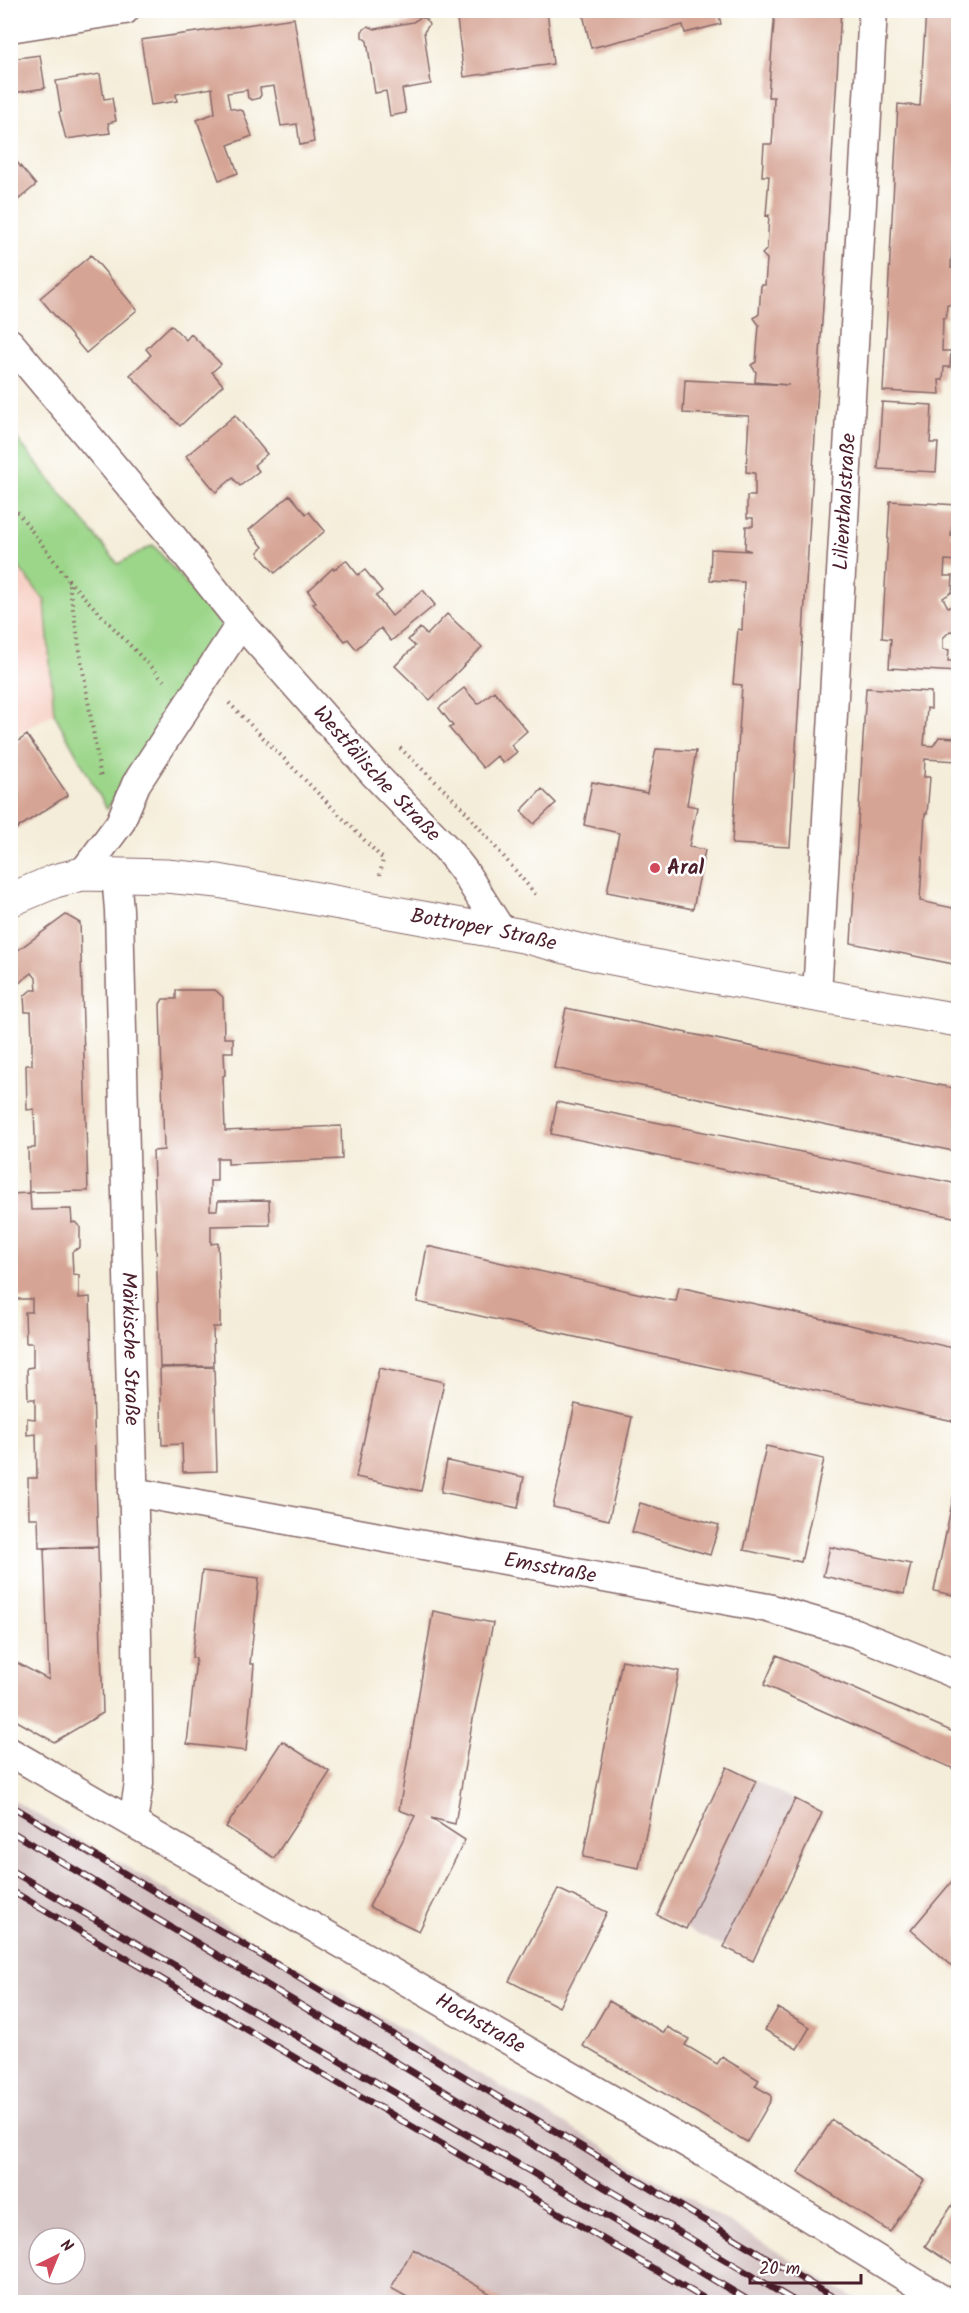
<svg xmlns="http://www.w3.org/2000/svg" width="969" height="2313" viewBox="0 0 969 2313" font-family="Kalam,sans-serif">
  <rect width="100%" height="100%" fill="#fff"/>
  <filter id="ink" filterUnits="userSpaceOnUse"><feTurbulence type="fractalNoise" baseFrequency=".0167" numOctaves="2"/><feDisplacementMap in="SourceGraphic" scale="12" xChannelSelector="R" yChannelSelector="G"/><feConvolveMatrix kernelMatrix="1 2 1 2 8 2 1 2 1" color-interpolation-filters="sRGB"/></filter>
  <filter id="wash" filterUnits="userSpaceOnUse"><feTurbulence type="fractalNoise" baseFrequency=".008" numOctaves="4" result="noise"/><feDisplacementMap in="SourceGraphic" scale="24" xChannelSelector="R" yChannelSelector="G"/><feGaussianBlur stdDeviation="1.35" result="paint"/><feColorMatrix in="noise" values="0 0 0 0 0 0 0 0 0 0 0 0 0 0 0 0 0 1.4 0 .05"/><feComposite in="paint" operator="in"/></filter>
  <g filter="url(#wash)">
    <rect width="100%" height="100%" fill="#f4edd9"/>
    <path fill="#f7d1c6" d="M10 557 45 601 54 713 11 738Z"/>
    <path fill="#d2bfbf" fill-rule="evenodd" d="M727 1767 822 1813 753 1961 657 1915Z
      M11 1799 582 2134 861 2302H11ZM39 2238H75V2274H39Z"/>
    <path fill="#9bd689" stroke="#727a5a" stroke-width="1.5" d="M10 430 118 564 153 545 228 632 107 809 54 713 45 601 11 557Z"/>
    <g id="blocks">
      <path fill="#d6a494" d="M456 10H547L553 64 464 77Z
        M582 10H718L721 24 685 33 683 25 591 48Z
        M775 10H841L790 847 732 844 742 685 733 684 738 629 742 630 744 582 710 580 711 549 751 551 745 549 746 526H753V518H747V496H755V473L746 472 749 416 683 413 685 380 789 385 755 382 756 372 751 365 756 362 759 325 754 318 759 314 761 285H765L767 259 762 254 767 249 769 215 766 216 769 176H762L764 144H772L773 130 774 97H768Z
        M926 10H958V230H953L951 268 958 269V290H954L953 305H947L946 318H943L942 351H951L950 367H944L943 380H939L940 394 883 391 898 104 920 106Z
        M421 17 426 19 429 25 424 32 431 84 402 89 406 113 390 116 386 91 375 93 367 41 362 37V31L368 26 375 29 413 22Z
        M294 18 314 142 300 145 297 124 281 126 274 86 260 88 261 95 259 98 252 100 248 98 247 90 227 93 230 108 243 111 252 136 228 145 238 173 219 180 197 120 215 113 212 88 176 94 177 101 151 105 141 40Z
        M40 55 45 88 13 93 14 99H10V59Z
        M100 74 104 99 112 98 116 121 108 123 110 133 66 139 59 112H61L56 81Z
        M10 154 36 185 13 204 10 201Z
        M91 255 137 310 86 353 40 298Z
        M171 325 186 340 191 334 221 364 212 372 223 385 180 426 130 375 151 355 146 349Z
        M882 402 932 405 930 443H938L936 472 878 469Z
        M235 415 267 454 254 465 259 471 240 486 233 478 216 492 186 456Z
        M290 495 306 514 309 512 325 531 275 573 259 555 258 552 263 547 249 530Z
        M890 501 958 505V522L952 526 951 536 958 537 957 561 945 560 944 576H953L952 592 943 598 948 607H955L956 601H958V632L950 631 943 638V649L949 650 948 661H954V652H958V672L889 668 891 639 882 638Z
        M346 560 358 575 365 570 382 591 376 596 392 616 423 590 435 605 391 641 381 628 356 649 348 639 345 641 313 604 316 602 308 591 333 568 334 570Z
        M447 614 482 647 430 700 395 666 415 646 408 640 420 628 427 635Z
        M464 688 478 704 494 691 527 731 511 745 517 752 503 763 497 756 483 768 449 728 453 726 439 708Z
        M866 688 931 692V709L927 708 924 745 933 746 939 737 958 738V761L925 759 924 777H930L927 814H925L920 901 958 909V965L851 943Z
        M27 735 68 795 10 833V747Z
        M656 749 696 751 687 805 697 807 689 847 705 850 693 909 607 892 619 833 584 825 592 782 647 793Z
        M542 789 556 803 534 824 521 811Z
        M66 915 80 923 88 1191 29 1192 28 1148H35V1135L34 1109 27 1110 26 1065H32V1040L31 1012H25L24 996 31 990H37L36 978 32 973 10 990V956Z
        M176 990H215L223 997 224 1038H233V1052H224L225 1075 223 1076 225 1131 341 1126 342 1159 228 1164V1158H217V1181H210V1210H217L218 1201 269 1200 270 1225 211 1226V1244L218 1243 220 1303V1327H213L214 1366 160 1367 153 1151 164 1150 160 1004 163 999H176Z
        M566 1008 958 1089V1152L554 1068Z
        M557 1102 958 1184V1218L551 1134Z
        M30 1193 31 1210 71 1209 72 1223 75 1222 80 1227V1247L72 1252 73 1274 79 1275V1298L90 1297 98 1546 39 1548 38 1518H29L28 1478H37L36 1434 27 1435V1418L35 1419V1399H28L27 1368 33 1367V1343H26L25 1312H32V1299H12L10 1194Z
        M427 1246 668 1300 676 1301 679 1287 958 1349V1422L417 1302Z
        M214 1367 217 1471 183 1472 182 1444 162 1445 160 1368Z
        M379 1368 444 1382 421 1491 356 1477Z
        M575 1404 632 1417 609 1520 553 1507Z
        M766 1446 824 1459 801 1562 744 1550Z
        M447 1461 524 1477 518 1508 441 1492Z
        M956 1484 958 1485V1596L934 1591Z
        M640 1503 719 1525 710 1555 632 1532Z
        M98 1547 103 1713 54 1742 10 1717V1659L49 1680 44 1549Z
        M830 1547 911 1564 904 1594 823 1576Z
        M202 1571 259 1578 250 1664H254L246 1751 187 1744 196 1658H192Z
        M433 1611 493 1623 471 1729 455 1824 431 1818 465 1840 419 1931 369 1907 415 1816 399 1810Z
        M777 1655 958 1734V1761L954 1769 764 1685Z
        M622 1660 679 1671 639 1868 583 1857Z
        M282 1741 330 1772 274 1858 226 1827Z
        M727 1767 756 1781 686 1929 657 1915Z
        M795 1799 822 1813 753 1961 724 1947Z
        M958 1874V1971L911 1930Z
        M558 1889 607 1912 559 2007 509 1981Z
        M609 2001 664 2033 667 2027 689 2039 685 2045 717 2064 722 2057 759 2080 755 2086 771 2095V2100L747 2142 583 2046Z
        M778 2008 810 2027 797 2049 765 2030Z
        M832 2120 924 2180 890 2232 798 2172Z
        M957 2198 958 2199V2268L925 2246Z
        M413 2249 505 2302H416L391 2288Z"/>
    </g>
  </g>
  <g filter="url(#ink)">
    <use href="#blocks" fill-opacity="0" stroke="#866768" stroke-width="1.5"/>
    <g fill="none" stroke-linecap="round" stroke-linejoin="round">
      <g stroke="#866768" stroke-width="31">
        <g id="minor">
          <path d="M10 28 125 10"/>
          <path id="s1" d="M10 343 171 535 241 623 375 775 447 849 464 871 502 932"/>
          <path d="M82 874 120 823 136 784 241 623"/>
          <path id="s2" d="M116 875 119 910 137 1636 139 1783 133 1822"/>
          <path id="s3" d="M817 995 873 10"/>
          <path id="s4" d="M133 1492 768 1608 855 1633 958 1675"/>
          <path id="s5" d="M10 1752 711 2157 946 2302"/>
        </g>
      </g>
      <g stroke="#866768" stroke-width="35">
        <g id="secondary">
          <path id="s6" d="M10 900 55 881 82 874 166 876 218 881 523 936 597 955 669 969 958 1020"/>
        </g>
      </g>
      <path stroke="#866768" stroke-width="4" stroke-dasharray="1.5 4.5" stroke-linecap="butt" d="M10 502 68 579 101 779
        M68 580 164 681
        M229 703 383 859 380 875
        M400 748 460 805 536 895"/>
      <use href="#minor" stroke="#fff" stroke-width="28"/>
      <use href="#secondary" stroke="#fff" stroke-width="33"/>
      <g stroke="#4a1f2b" stroke-width="7">
        <path id="rail" d="M10 1805 841 2302
          M10 1831 796 2302
          M10 1870 585 2203 751 2302
          M10 1890 710 2302"/>
      </g>
      <use href="#rail" stroke="#fff" stroke-width="4.5" stroke-dasharray="14" stroke-linecap="butt"/>
    </g>
  </g>
  <circle fill="#d1495b" stroke="#fff" stroke-width="2" cx="655" cy="868" r="6"/>
  <g text-anchor="middle" dominant-baseline="central" stroke-width="5" stroke-linejoin="round" paint-order="stroke">
    <g font-size="21" fill="#4a1f2b" stroke="#fff">
      <text stroke="none"><textPath href="#s3" startOffset="494">Lilienthalstraße</textPath></text>
      <text stroke="none"><textPath href="#s1" startOffset="566">Westfälische Straße</textPath></text>
      <text stroke="none"><textPath href="#s6" startOffset="483">Bottroper Straße</textPath></text>
      <text stroke="none"><textPath href="#s2" startOffset="474">Märkische Straße</textPath></text>
      <text stroke="none"><textPath href="#s4" startOffset="424">Emsstraße</textPath></text>
      <text stroke="none"><textPath href="#s5" startOffset="543">Hochstraße</textPath></text>
    </g>
    <g font-size="21" font-weight="bold" fill="#4a1f2b" stroke="#fff" text-anchor="start">
      <text x="667" y="868">Aral</text>
    </g>
  </g>
  <rect width="969" height="2313" fill="none" stroke="#fff" stroke-width="36"/>
  <g transform="translate(57 2256) rotate(43)"><circle r="28" fill="#ffffff" stroke="#b7a5aa" stroke-width="1.5"/>
  <path d="M0-4.5L10 22L0 15L-10 22Z" fill="#d1495b"/>
  <text y="-9" font-size="16" font-weight="bold" text-anchor="middle" fill="#4a1f2b">N</text>
  </g>
  <path d="M750 2274v9h111v-9" fill="none" stroke="#4a1f2b" stroke-width="3"/>
  <text x="759" y="2274" font-size="18" fill="#4a1f2b" stroke="#ffffff" stroke-width="4.5" paint-order="stroke">20 m</text>
</svg>
